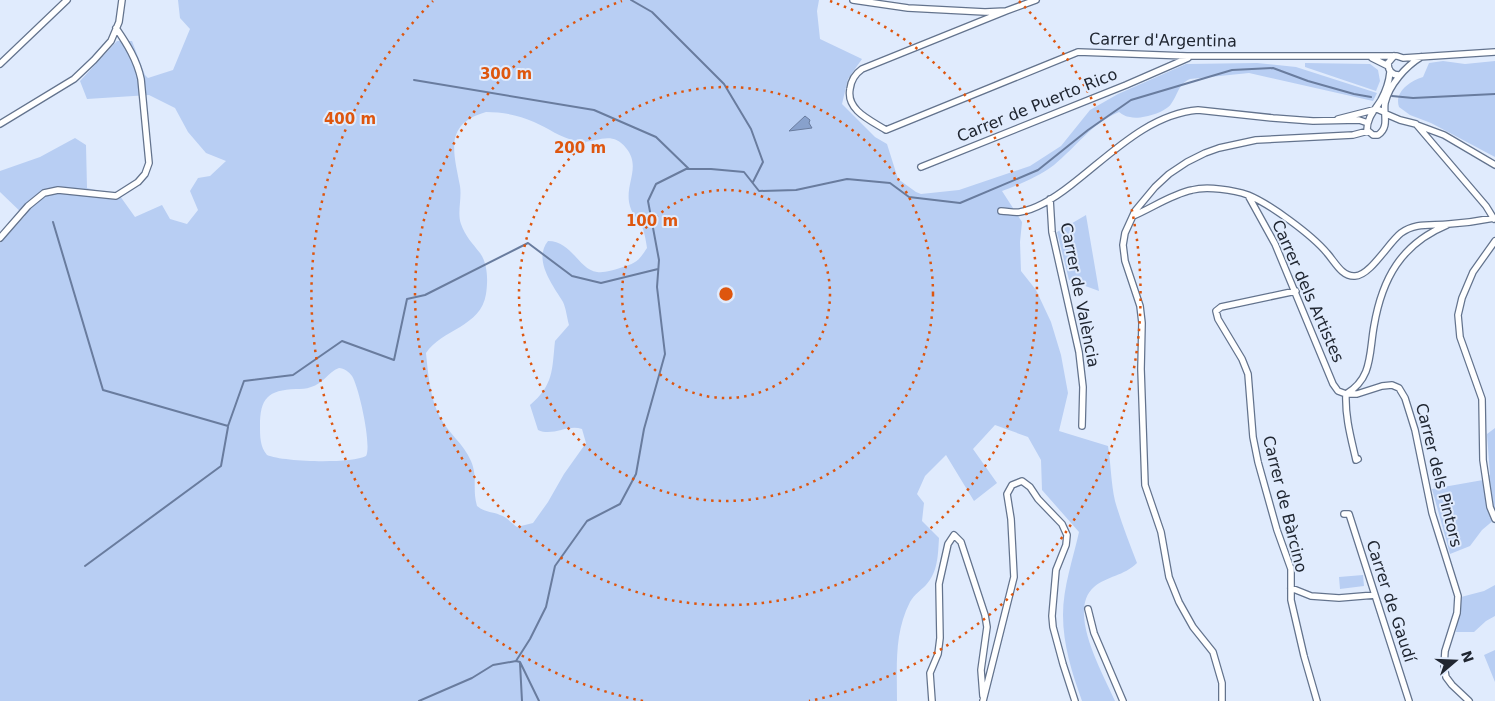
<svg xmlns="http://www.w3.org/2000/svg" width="1495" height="701" viewBox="0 0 1495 701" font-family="'DejaVu Sans',sans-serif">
  <rect width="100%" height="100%" fill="#e0ebfd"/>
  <path fill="#b8cef3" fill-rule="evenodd" d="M178 0H819L817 11 820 39 862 59 848 79 842 104 875 137 887 144 898 179 916 192 921 194 959 190 1030 166 1061 146 1090 110 1118 94 1186 64 1257 63 1296 67 1377 93 1373 101 1249 73 1190 79C1178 84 1178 95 1171 104 1165 113 1140 120 1130 117 1126 117 1122 114 1119 112 1092 123 1076 147 1054 165 1038 177 1020 184 1002 191L1022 222 1020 242 1021 271 1036 290 1051 322 1061 355 1068 393 1059 431 1108 446C1111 465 1111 483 1115 501 1121 522 1129 542 1137 563 1124 576 1107 576 1094 587 1066 611 1104 675 1115 701H1082C1072 673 1063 645 1063 615 1063 587 1073 559 1079 532L1042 490 1041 460 1028 437 995 425 973 449 997 483 974 501 946 455 925 476 917 494 924 503 922 521 939 538C938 555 938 572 926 585 921 590 914 595 910 602 894 633 897 667 897 701H0V243L25 216 0 192V171L40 157 75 138 86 145 87 188 120 196 135 217 162 205 170 219 187 224 198 210 190 191 198 178 210 176 226 161 206 153 188 132 175 108 149 95 87 99 80 81 117 41H132L145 75 148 78 173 70 190 29 180 18ZM486 112C502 112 519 115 534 122 548 128 561 138 576 141 594 146 610 128 626 148 641 166 626 182 629 202 631 214 638 220 643 229 645 235 646 242 647 248 638 262 636 263 620 268 613 270 605 273 597 272 579 270 572 241 548 241 533 260 552 284 563 302 566 308 567 318 569 325L555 341C552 369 554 385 530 405L538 430C553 437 567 424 582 429L586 443 564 474 548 502 533 523 517 527C511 523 507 517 500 515 491 511 486 513 477 506 472 489 478 478 471 461 464 444 448 433 440 417 430 399 428 373 426 353 442 329 481 327 486 294 488 281 488 264 480 253 473 244 465 236 461 224 457 213 462 199 460 186 454 153 443 124 486 112ZM339 368C344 368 349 372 352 376 359 387 372 446 366 456 351 464 283 462 267 455 260 447 260 436 260 426 260 398 268 390 296 389 301 389 306 389 311 387 323 384 328 372 339 368Z
    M1443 61 1465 64 1495 61V157L1431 123 1410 115 1399 107C1394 92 1410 81 1423 77L1429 63Z
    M1305 63 1370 64 1378 70 1380 81 1376 91 1305 67Z
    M1086 215 1099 291 1069 280 1057 232Z
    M1495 428V519L1482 530 1470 546 1450 554 1432 489 1483 480 1490 475 1487 434Z
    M1363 575 1364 586 1340 589 1339 577Z
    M1495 585V616L1486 621 1474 632H1456L1461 597 1484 591Z
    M1495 650V682L1484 655Z"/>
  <path fill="#88a1cc" stroke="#697c9e" d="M805 116 810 120 809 123 812 128 789 131Z"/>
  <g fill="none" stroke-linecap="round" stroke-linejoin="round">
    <path stroke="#697c9e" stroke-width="2" d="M631 0 652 12 724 84 751 129 763 162 753 182
      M414 80 594 110 656 137 689 169
      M1392 96 1413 98 1495 94
      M53 222 103 390 228 426 244 381 293 375 342 341 394 360 407 299 425 295 528 243 572 276 601 283 658 269
      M85 566 221 466 228 427
      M516 661 530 639 546 607 555 566 587 521 620 504 636 474 644 429 665 354 657 287 659 260 648 201 656 184 686 169H711L744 172 759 191 796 190 847 179 890 183 909 197 960 203 1038 170 1088 130 1131 100 1232 70 1273 68 1308 81 1354 94 1371 97
      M516 661 520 662 539 701
      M520 663 522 701
      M419 701 472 678 493 665 516 661"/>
    <g stroke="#63738d" stroke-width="8">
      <path id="minor" d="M853 0 908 8 985 12 1006 11 1036 0
        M1006 11 862 69C855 74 851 80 850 89 846 110 870 120 886 130L1078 52 1187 56H1397L1403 58 1495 52
        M1394 56 1388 63C1388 71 1392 75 1399 75
        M1372 58 1388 66
        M0 64 67 0
        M1390 72C1389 82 1386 91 1381 100 1375 110 1367 117 1367 130L1373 135H1378C1390 127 1383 114 1385 103 1389 85 1406 66 1421 57
        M1386 114 1400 120 1416 124 1486 206 1494 219
        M1338 119 1377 109 1384 112
        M0 124 74 79 94 60 111 41 119 22 122 0
        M1417 125 1444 135 1495 165
        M921 167 1126 85 1188 58
        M1249 197 1275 244 1333 384 1338 391 1346 394C1345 417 1351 438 1356 460L1358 459
        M1050 199 1052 232 1079 352 1083 387 1082 426
        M1001 211C1007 211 1014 213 1020 212 1038 209 1057 196 1071 185 1109 156 1148 114 1198 110L1273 118 1313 121 1359 120 1368 123
        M1133 216C1152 208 1172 194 1192 190 1207 186 1234 190 1248 195 1270 204 1312 235 1327 253 1335 262 1342 277 1355 276 1370 276 1389 242 1401 233 1416 222 1432 226 1449 224 1464 223 1479 221 1494 218
        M1447 225C1401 244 1382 279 1374 326 1369 353 1373 378 1346 394H1357L1382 386 1392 385 1399 388 1405 398 1415 430 1432 513 1458 596 1457 613 1445 651 1444 666 1446 677 1452 685 1469 701
        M0 238 28 206 44 193 58 190 116 196 138 182 145 174 149 163 141 79C137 60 127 44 116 28
        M1495 241 1473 272 1462 298 1458 315 1460 337 1482 399 1483 460 1490 507 1495 519
        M1296 291 1221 307 1216 311 1218 319 1242 359 1248 374 1253 437 1258 462 1277 530 1291 569V600L1304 656 1317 701
        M1344 514H1349L1409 701
        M1291 588 1311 596 1339 598 1375 595
        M1088 609 1094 633 1123 701
        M932 701 930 673 938 654 940 638 939 584 948 544 954 535 961 542 985 615 987 627 981 670 983 696
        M983 701 1014 577 1011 519 1007 494 1012 485 1022 481 1030 487 1038 499 1062 524 1067 535 1066 545 1056 570 1052 616 1053 627 1063 664 1075 701
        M1222 701V683L1213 652 1193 627 1179 602 1169 577 1161 532 1145 485 1141 369 1142 323 1140 306 1125 261 1123 245 1125 233 1135 211 1155 187 1169 174 1187 162 1205 153 1219 148 1256 140 1353 135 1368 131"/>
    </g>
    <use href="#minor" stroke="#fff" stroke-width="5.5"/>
  </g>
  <g fill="none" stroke="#de560e" stroke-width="2.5" stroke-dasharray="2.5 5">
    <circle cx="726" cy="294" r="104"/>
    <circle cx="726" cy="294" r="207"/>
    <path d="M830 1A311 311 0 1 1 622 1"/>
    <path d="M643 701A415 415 0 0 1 433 1M1019 1A415 415 0 0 1 809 701"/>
  </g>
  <g text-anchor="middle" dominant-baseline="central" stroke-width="4" stroke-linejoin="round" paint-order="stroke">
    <g font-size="16" fill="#202631" stroke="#e0ebfd">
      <text transform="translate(1163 40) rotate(1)">Carrer d'Argentina</text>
      <text transform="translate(1037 105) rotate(-22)">Carrer de Puerto Rico</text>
      <text transform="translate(1308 291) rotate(66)">Carrer dels Artistes</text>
      <text transform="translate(1080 295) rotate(79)">Carrer de València</text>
      <text transform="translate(1439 475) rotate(76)">Carrer dels Pintors</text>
      <text transform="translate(1285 504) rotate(76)">Carrer de Bàrcino</text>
      <text transform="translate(1391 601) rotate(72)">Carrer de Gaudí</text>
    </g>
  </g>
  <circle cx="726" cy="294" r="8" fill="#de560e" stroke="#e0ebfd" stroke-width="2.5"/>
  <g font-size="15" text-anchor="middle" font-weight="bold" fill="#de560e" stroke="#e0ebfd" stroke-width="4" stroke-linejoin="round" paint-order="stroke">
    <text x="506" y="79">300 m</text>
    <text x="350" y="124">400 m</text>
    <text x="580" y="153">200 m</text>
    <text x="652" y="226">100 m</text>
  </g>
  <g transform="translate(1455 661) rotate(71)" stroke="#e0ebfd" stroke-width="4" paint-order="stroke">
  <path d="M0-4L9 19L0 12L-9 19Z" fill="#202631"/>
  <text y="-8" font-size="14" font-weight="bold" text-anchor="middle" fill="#202631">N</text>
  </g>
</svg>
